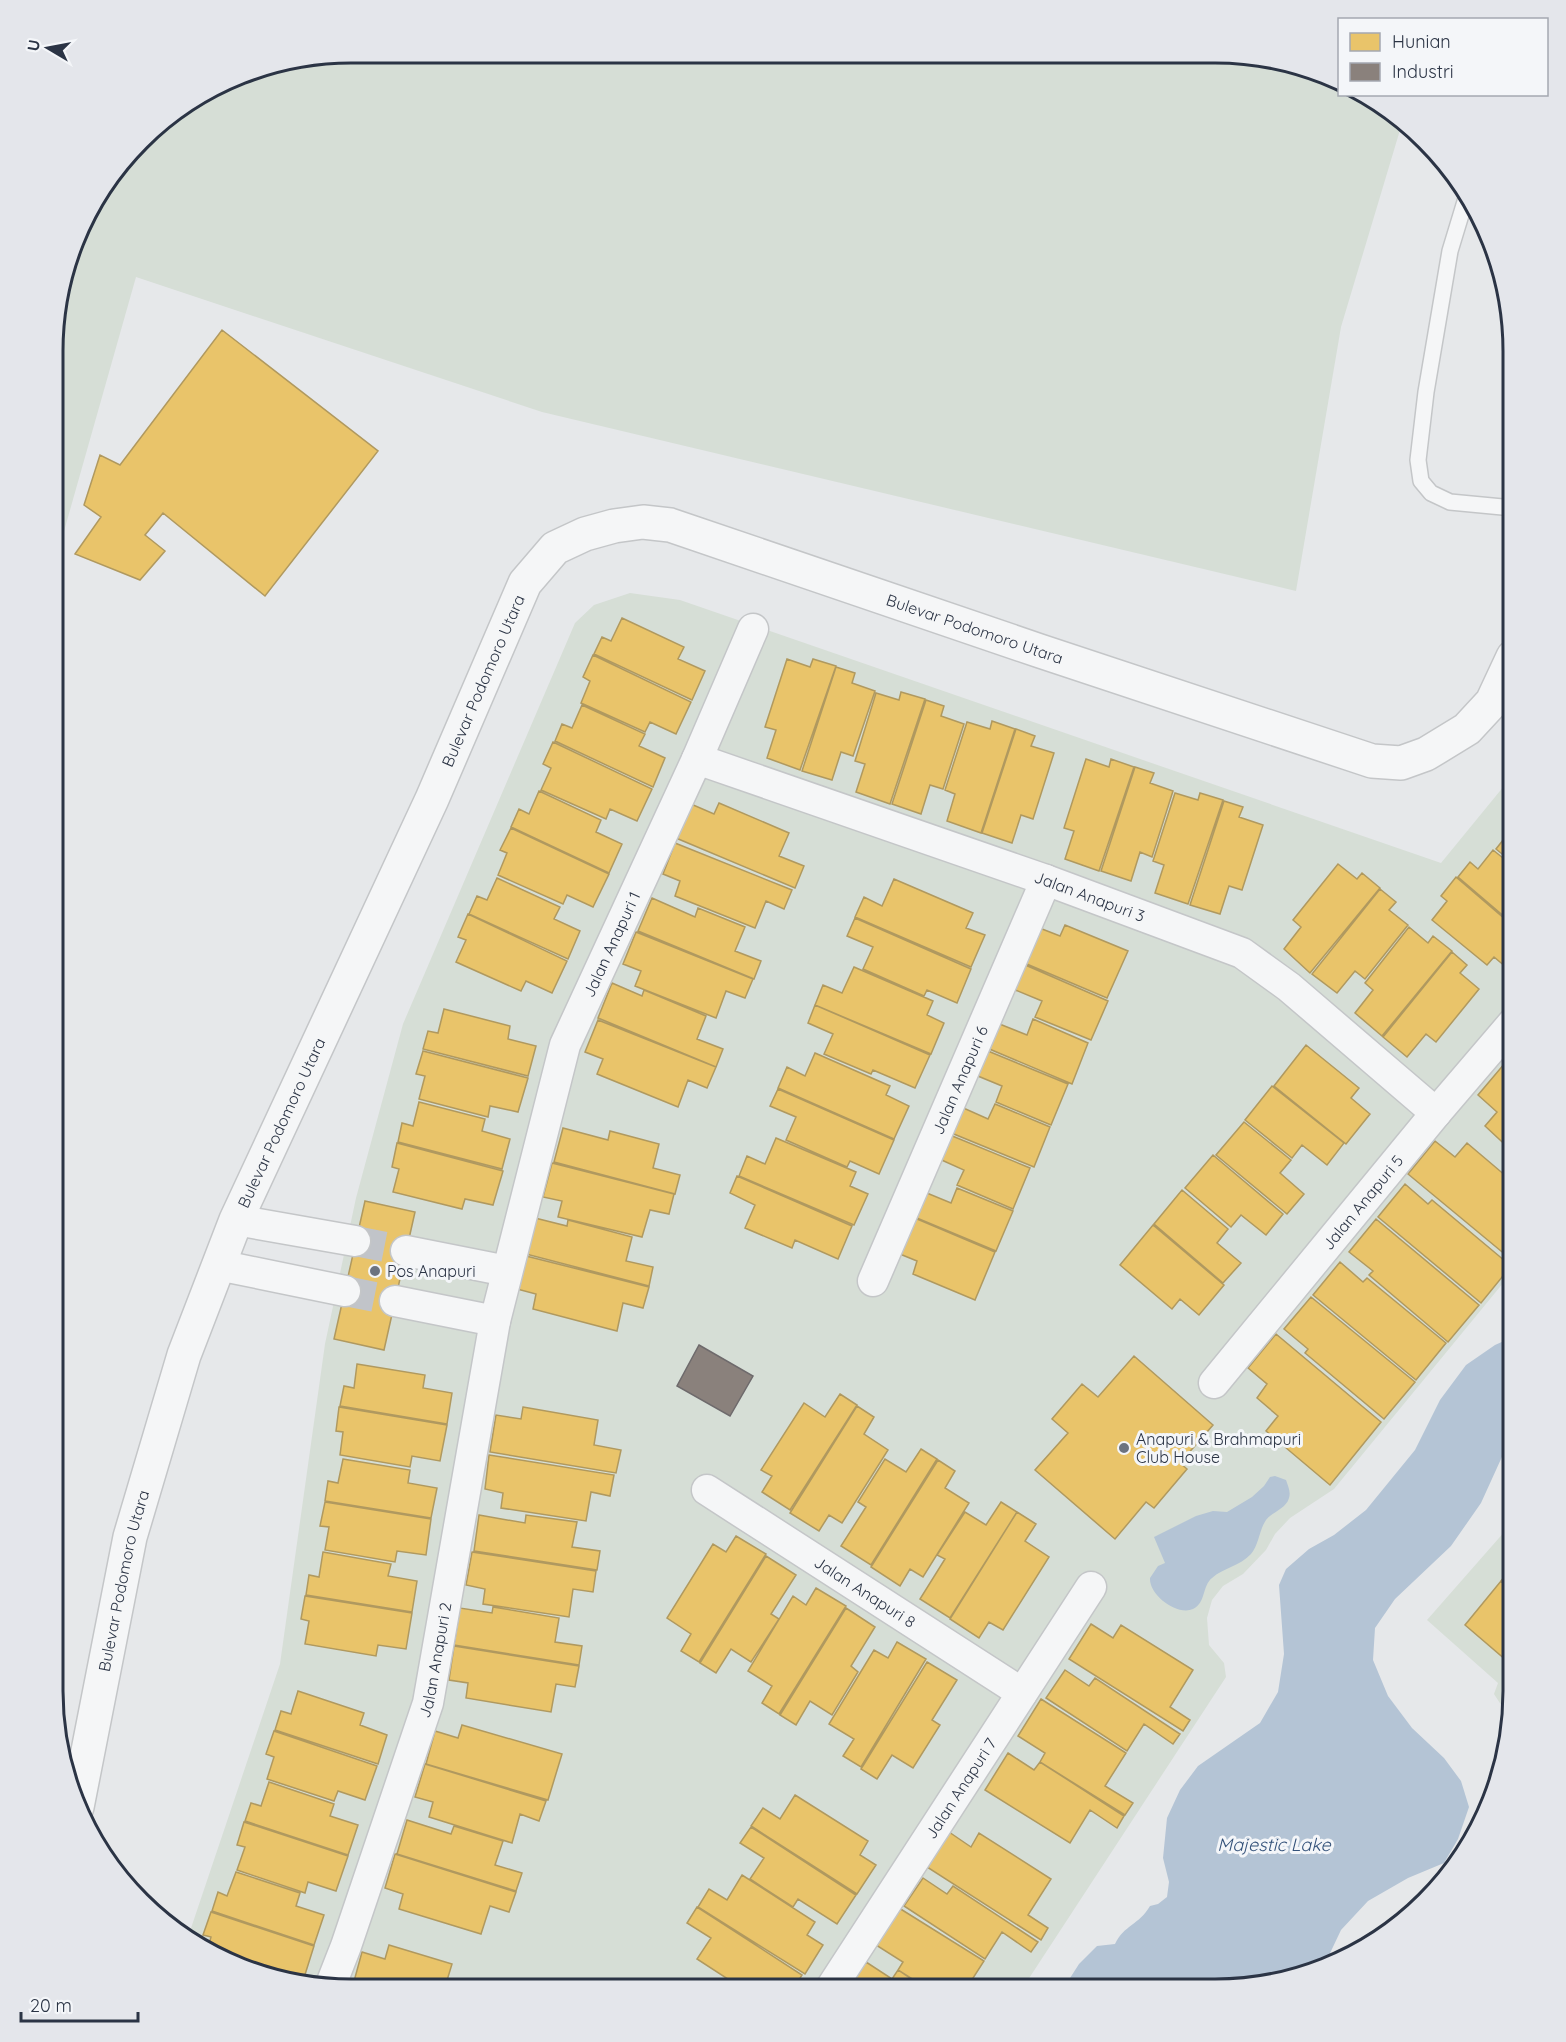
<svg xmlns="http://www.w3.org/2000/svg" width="1566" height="2042" viewBox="0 0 1566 2042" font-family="Quicksand,sans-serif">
  <rect width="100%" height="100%" fill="#e6e8ea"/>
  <path fill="#d6ded6" d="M351 53 1254 55 1329 75 1339 81 1340 94 1363 95 1396 114 1403 120 1341 327 1296 591 542 412 136 277 55 563V312L92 202 154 126 255 68Z
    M630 593 680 600 1441 863 1513 775V1271L1334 1489 1290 1518 1275 1534 1266 1550 1243 1574 1223 1586 1212 1600 1207 1618 1209 1645 1224 1663 1226 1677 1022 1989 312 1987 237 1967 187 1940 280 1664 325 1344 356 1198 403 1024 575 623 594 605Z
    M1513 1522V1711L1511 1720 1494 1694 1498 1683 1427 1620Z"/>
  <path fill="#b4c4d5" d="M1513 1337V1445L1506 1448 1481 1503 1451 1546 1395 1599 1375 1628 1373 1660 1388 1696 1412 1728 1444 1758 1461 1781 1469 1807 1458 1839 1444 1863 1408 1878 1368 1901 1341 1930 1323 1968 1292 1979 1215 1989H1063L1079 1964 1097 1946 1115 1944C1124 1925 1139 1925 1150 1906L1158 1904 1167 1897 1169 1882 1163 1858 1167 1818 1180 1790 1198 1766 1260 1723 1278 1692 1284 1654 1279 1585 1286 1569 1309 1549 1334 1535 1366 1510 1415 1450 1440 1400 1466 1365 1495 1345Z
    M1275 1476 1286 1480C1288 1486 1291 1492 1289 1498 1286 1509 1272 1512 1266 1520 1259 1530 1259 1545 1251 1554 1240 1566 1223 1568 1212 1578 1202 1586 1206 1603 1193 1609 1177 1616 1149 1595 1150 1578L1158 1566 1165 1563 1154 1537 1196 1516 1213 1511 1227 1512 1252 1497 1264 1486 1270 1477Z"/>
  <path fill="#e9c46a" stroke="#b0995f" stroke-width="1.5" d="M222 330 378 451 265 596 163 513 145 535 165 551 140 580 75 554 101 517 84 505 100 455 120 465Z
    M622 618 684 647 678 659 705 671 692 700 594 654 602 637 611 641Z
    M593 655 691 702 676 734 650 722 645 732 581 703 590 681 583 677Z
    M787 659 810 667 813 659 836 666 800 770 767 758 776 730 765 727Z
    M836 667 855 673 852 683 875 691 853 756 841 752 832 780 802 771Z
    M901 692 925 699 890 804 856 792 865 764 855 761 876 693 899 700Z
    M926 700 944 706 941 716 964 724 943 789 930 785 921 814 892 804Z
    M582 705 645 734 639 746 665 758 653 787 555 741 562 724 572 728Z
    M992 721 1015 729 981 833 947 821 955 794 945 790 967 722 990 729Z
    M1016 729 1035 736 1031 746 1054 753 1033 819 1021 815 1012 843 982 833Z
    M553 742 652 789 637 821 610 809 606 819 541 790 551 768 543 764Z
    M1086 759 1109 767 1111 759 1134 767 1099 871 1065 859 1074 831 1064 828Z
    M1135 767 1154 773 1150 783 1173 791 1152 857 1140 852 1131 881 1101 871Z
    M539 791 601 820 596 832 622 844 609 873 511 827 519 809 529 814Z
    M1175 793 1198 800 1200 793 1223 800 1188 904 1155 893 1164 865 1153 861Z
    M1224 801 1243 807 1239 817 1263 825 1242 890 1229 886 1220 914 1190 905Z
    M719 803 789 833 779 856 804 866 795 888 676 838 691 804 714 814Z
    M1513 815V863L1496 849 1511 830 1505 825Z
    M511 828 609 874 593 907 567 895 563 904 498 875 507 853 500 850Z
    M675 843 792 890 784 909 766 901 755 928 675 896 680 881 663 874Z
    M1493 850 1513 866V924L1458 877 1470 862 1478 869Z
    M1338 864 1357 879 1362 873 1380 888 1310 973 1284 949 1301 927 1293 920Z
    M1456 877 1513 926V973L1494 957 1487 965 1432 920 1447 901 1441 896Z
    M497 878 560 907 554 919 580 931 568 959 469 914 477 896 487 900Z
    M894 879 973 913 966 928 985 935 971 967 855 917 864 897 882 906Z
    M1380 889 1396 902 1389 910 1408 925 1365 979 1355 971 1337 993 1312 974Z
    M652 898 695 917 698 908 745 927 735 951 761 961 754 979 638 931Z
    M468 914 567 961 552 993 526 981 521 991 456 962 466 940 458 937Z
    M855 918 971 969 957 1003 927 990 924 996 863 969 873 947 847 936Z
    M1065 925 1128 951 1107 998 1022 962 1037 927 1060 936Z
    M1409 927 1428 943 1433 936 1452 951 1382 1036 1355 1013 1373 990 1365 983Z
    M636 932 753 979 745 998 726 991 716 1018 635 986 641 971 623 964Z
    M1452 952 1467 965 1460 973 1479 989 1436 1042 1426 1034 1407 1057 1383 1037Z
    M1023 964 1108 1001 1091 1040 1035 1017 1042 1001 1013 989Z
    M854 967 933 1001 927 1015 944 1023 931 1054 815 1005 823 985 842 993Z
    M612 983 642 996 644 990 706 1016 697 1039 723 1049 716 1067 598 1018Z
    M815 1005 930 1055 915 1088 873 1070 871 1074 824 1054 833 1034 808 1023Z
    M444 1009 510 1026 508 1039 536 1046 528 1076 423 1049 428 1031 438 1033Z
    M1033 1019 1088 1043 1072 1084 987 1048 997 1023 1027 1035Z
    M598 1020 716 1067 707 1088 688 1080 678 1107 597 1074 603 1059 585 1052Z
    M1306 1045 1359 1088 1351 1098 1370 1114 1346 1144 1274 1086Z
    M983 1049 1068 1084 1051 1125 996 1102 1002 1086 973 1074Z
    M423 1051 528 1078 518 1112 490 1106 488 1117 419 1099 425 1076 416 1074Z
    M815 1053 890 1086 886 1095 909 1106 894 1139 778 1088 787 1067 805 1076Z
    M1505 1063 1513 1070V1152L1485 1126 1497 1112 1478 1095Z
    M1272 1086 1344 1143 1327 1165 1302 1145 1292 1158 1245 1120Z
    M778 1089 894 1140 879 1174 850 1161 847 1167 786 1140 796 1117 770 1106Z
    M419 1102 485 1119 482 1131 510 1139 502 1169 398 1142 402 1123 413 1126Z
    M995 1104 1050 1127 1034 1167 949 1132 959 1106 988 1119Z
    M1244 1122 1291 1160 1280 1173 1304 1194 1287 1214 1216 1155Z
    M563 1128 608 1140 610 1131 659 1144 653 1168 680 1175 675 1194 554 1162Z
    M945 1133 1030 1168 1013 1209 957 1185 964 1170 935 1157Z
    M776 1138 856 1172 850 1186 868 1194 854 1225 739 1176 747 1156 765 1164Z
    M1435 1141 1455 1157 1467 1143 1513 1182V1261L1408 1174Z
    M397 1143 503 1171 493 1205 465 1199 462 1209 393 1192 399 1169 392 1167Z
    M1213 1155 1283 1214 1266 1235 1241 1215 1231 1227 1185 1188Z
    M552 1163 674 1194 669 1214 650 1210 642 1237 558 1217 562 1201 543 1197Z
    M737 1176 852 1226 838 1259 795 1240 792 1248 745 1228 755 1205 730 1193Z
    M1405 1184 1428 1204 1432 1200 1511 1266 1481 1303 1378 1217Z
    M957 1188 1013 1211 996 1251 912 1216 922 1191 951 1203Z
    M1182 1190 1228 1229 1217 1243 1241 1263 1223 1283 1154 1224Z
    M365 1201 415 1212 384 1350 334 1339Z
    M910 1216 995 1252 975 1300 913 1274 917 1261 895 1252Z
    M535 1218 567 1226 568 1220 632 1237 626 1261 653 1267 649 1286 526 1254Z
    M1376 1219 1479 1305 1448 1342 1369 1275 1373 1271 1349 1252Z
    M1153 1225 1224 1285 1199 1315 1180 1299 1172 1309 1120 1265Z
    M526 1256 649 1287 643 1308 623 1303 617 1331 533 1309 536 1294 517 1289Z
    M1340 1262 1363 1282 1367 1278 1446 1343 1416 1380 1313 1295Z
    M1311 1297 1415 1382 1384 1419 1305 1353 1308 1349 1284 1329Z
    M1276 1334 1381 1422 1330 1485 1266 1431 1278 1416 1257 1398 1267 1384 1248 1368Z
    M1134 1356 1213 1425 1180 1463 1187 1469 1154 1508 1146 1502 1115 1539 1035 1470 1068 1433 1052 1419 1082 1384 1098 1397Z
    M357 1364 425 1375 423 1388 452 1393 447 1424 340 1406 344 1386 354 1388Z
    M840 1394 857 1405 790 1510 762 1492 772 1476 761 1470 804 1403 825 1417Z
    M857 1406 874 1417 864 1434 888 1450 842 1523 829 1515 819 1531 790 1513Z
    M339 1407 447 1425 440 1461 412 1456 410 1467 340 1455 343 1432 336 1431Z
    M523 1407 598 1420 594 1445 621 1450 616 1473 490 1452 496 1415 521 1419Z
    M921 1449 937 1459 871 1565 841 1546 866 1507 858 1502 885 1459 906 1472Z
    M489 1455 614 1475 610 1496 591 1492 586 1521 501 1508 503 1493 485 1489Z
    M343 1459 410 1470 408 1483 437 1488 431 1518 325 1501 328 1481 338 1483Z
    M938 1460 955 1471 945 1488 969 1503 923 1577 910 1569 900 1586 871 1567Z
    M325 1502 431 1519 426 1555 397 1551 395 1562 325 1550 329 1527 320 1526Z
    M1001 1502 1017 1512 950 1618 920 1599 945 1559 937 1555 965 1512 986 1525Z
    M1017 1512 1036 1524 1025 1541 1049 1557 1003 1630 989 1622 979 1638 950 1619Z
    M479 1515 525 1523 526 1515 577 1522 572 1547 600 1551 597 1570 474 1551Z
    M736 1536 766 1554 699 1662 681 1651 691 1634 667 1618 713 1544 726 1552Z
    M323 1552 391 1564 388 1576 417 1581 412 1612 306 1595 309 1575 319 1577Z
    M472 1552 596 1571 593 1592 573 1589 569 1617 483 1604 485 1589 466 1585Z
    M766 1556 796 1575 771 1614 779 1619 751 1662 731 1649 716 1673 700 1663Z
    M1513 1567V1591L1501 1581Z
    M1501 1581 1513 1591V1666L1465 1625Z
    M816 1588 846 1606 779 1714 762 1703 772 1686 748 1671 793 1596 806 1605Z
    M305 1596 412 1613 406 1649 378 1645 376 1656 305 1644 309 1621 301 1619Z
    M493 1607 559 1618 555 1642 582 1646 579 1665 454 1645 460 1608 492 1613Z
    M846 1608 875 1627 851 1666 858 1672 832 1715 810 1701 796 1725 780 1715Z
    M1091 1624 1113 1638 1121 1625 1193 1670 1170 1707 1190 1720 1183 1731 1069 1659Z
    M897 1642 926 1659 861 1767 843 1756 854 1739 829 1724 874 1650 888 1658Z
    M454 1646 579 1666 575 1687 556 1684 551 1712 466 1698 468 1683 449 1680Z
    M927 1662 957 1680 932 1720 940 1725 913 1768 892 1755 877 1779 861 1769Z
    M1065 1670 1089 1686 1095 1678 1180 1734 1173 1744 1144 1724 1127 1751 1046 1698Z
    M298 1691 364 1713 360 1725 387 1735 378 1764 275 1730 281 1711 291 1714Z
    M1041 1699 1126 1753 1105 1786 1133 1803 1125 1815 1040 1762 1045 1753 1018 1736Z
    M462 1725 562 1754 548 1800 426 1764 435 1731 458 1738Z
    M274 1731 377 1766 365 1800 338 1791 334 1801 267 1779 274 1757 266 1754Z
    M1008 1753 1034 1770 1040 1762 1124 1816 1117 1828 1090 1810 1070 1843 985 1790Z
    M425 1764 546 1801 539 1821 520 1814 512 1843 429 1817 433 1802 415 1797Z
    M269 1782 334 1804 330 1816 358 1825 348 1855 245 1821 251 1803 261 1806Z
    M795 1795 868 1841 860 1855 876 1865 857 1894 751 1826 763 1808 780 1819Z
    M407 1820 451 1834 454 1826 503 1841 495 1865 522 1873 516 1891 397 1854Z
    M244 1822 348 1856 336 1891 308 1882 305 1893 237 1870 245 1847 237 1845Z
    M751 1827 856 1895 837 1924 798 1899 793 1907 750 1879 764 1858 740 1843Z
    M949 1832 971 1847 979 1833 1051 1879 1028 1915 1048 1928 1041 1940 927 1867Z
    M395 1854 516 1892 509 1912 490 1906 481 1934 399 1909 403 1894 385 1888Z
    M236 1872 300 1893 296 1906 324 1915 314 1945 212 1911 218 1892 227 1896Z
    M742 1875 815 1922 807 1935 823 1945 805 1974 698 1907 709 1889 727 1900Z
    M923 1878 947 1894 953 1886 1038 1942 1031 1952 1002 1932 985 1959 904 1906Z
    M697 1907 802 1975 794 1988H759L744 1979 740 1987 697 1959 711 1938 687 1923Z
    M899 1908 984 1961 966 1989H928L898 1970 903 1962 876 1945Z
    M211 1912 314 1946 303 1981 275 1972 273 1977 237 1967 207 1951 211 1937 203 1935Z
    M389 1945 452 1964 445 1987H361L353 1985 362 1952 385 1959Z
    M866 1962 892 1979 898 1970 926 1989 849 1988Z"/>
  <path fill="#8a817c" stroke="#6e6a6c" stroke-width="1.5" d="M699 1345 753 1376 730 1416 677 1386Z"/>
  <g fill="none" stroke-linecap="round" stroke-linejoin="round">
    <path stroke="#c1c4c9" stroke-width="30" stroke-dasharray="30 15" stroke-linecap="butt" d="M355 1241 406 1251
      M345 1291 395 1301"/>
    <g stroke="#c4c6c8" stroke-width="18">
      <path id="service" d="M1467 195 1450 251 1426 392 1418 460 1421 481 1431 493 1450 502 1513 508"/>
    </g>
    <g stroke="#c4c6c8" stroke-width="33">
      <g id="minor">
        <path id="s1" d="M697 759 1046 880 1242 953 1289 987 1436 1113"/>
        <path d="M236 1220 355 1241"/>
        <path d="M406 1251 507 1271"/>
        <path d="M218 1265 345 1291"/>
        <path id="s2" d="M873 1281 1046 880"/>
        <path d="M395 1301 495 1321"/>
        <path id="s3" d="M1214 1383 1436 1113 1513 1023"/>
        <path id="s4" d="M707 1490 1022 1693"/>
        <path id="s5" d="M330 1987 346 1946 428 1703 495 1321 565 1045 697 759 753 629"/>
        <path id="s6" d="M831 1988 1091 1587"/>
      </g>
    </g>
    <g stroke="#c4c6c8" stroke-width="36">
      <g id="tertiary">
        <path id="s7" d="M77 1807 130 1537 184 1355 236 1220 432 799 525 583 555 548 585 534 614 526 643 522 670 525 1040 651 1372 761 1401 763 1426 754 1467 729 1492 702 1513 657"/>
      </g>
    </g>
    <use href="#service" stroke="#f5f6f7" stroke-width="15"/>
    <use href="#minor" stroke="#f5f6f7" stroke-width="30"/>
    <use href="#tertiary" stroke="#f5f6f7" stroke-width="33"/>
  </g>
  <g fill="#6c737f" stroke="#f4f6f9" stroke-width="2">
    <circle cx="375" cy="1271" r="6"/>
    <circle cx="1124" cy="1448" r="6"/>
  </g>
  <g text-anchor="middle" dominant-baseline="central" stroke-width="6" stroke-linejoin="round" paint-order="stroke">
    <g font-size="16" fill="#2b3445" stroke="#f4f6f9">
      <text stroke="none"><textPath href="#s7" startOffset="1797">Bulevar Podomoro Utara</textPath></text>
      <text stroke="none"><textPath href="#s7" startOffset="1203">Bulevar Podomoro Utara</textPath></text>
      <text stroke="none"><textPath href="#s1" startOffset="416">Jalan Anapuri 3</textPath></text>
      <text stroke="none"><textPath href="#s5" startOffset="1084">Jalan Anapuri 1</textPath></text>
      <text stroke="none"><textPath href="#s2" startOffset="219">Jalan Anapuri 6</textPath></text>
      <text stroke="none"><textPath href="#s7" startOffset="717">Bulevar Podomoro Utara</textPath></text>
      <text stroke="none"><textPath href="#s3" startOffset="234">Jalan Anapuri 5</textPath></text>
      <text stroke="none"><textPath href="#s7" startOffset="231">Bulevar Podomoro Utara</textPath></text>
      <text stroke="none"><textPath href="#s4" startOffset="188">Jalan Anapuri 8</textPath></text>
      <text stroke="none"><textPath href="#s5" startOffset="344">Jalan Anapuri 2</textPath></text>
      <text stroke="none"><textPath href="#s6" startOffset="238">Jalan Anapuri 7</textPath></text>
    </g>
    <g font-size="16" fill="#2b3445" stroke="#f4f6f9" text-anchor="start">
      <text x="387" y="1271">Pos Anapuri</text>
      <text x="1136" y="1439">Anapuri &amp; Brahmapuri<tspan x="1136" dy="18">Club House</tspan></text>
    </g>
    <g font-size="18" font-style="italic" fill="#34527a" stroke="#f4f6f9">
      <text x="1274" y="1844">Majestic Lake</text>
    </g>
  </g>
  <path d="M0 0H1566V2042H0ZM351 63H1215A288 288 0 0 1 1503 351V1691A288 288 0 0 1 1215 1979H351A288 288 0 0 1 63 1691V351A288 288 0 0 1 351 63Z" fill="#e4e6eb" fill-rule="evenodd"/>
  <path fill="none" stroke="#2b3445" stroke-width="3" d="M351 63H1215A288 288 0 0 1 1503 351V1691A288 288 0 0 1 1215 1979H351A288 288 0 0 1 63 1691V351A288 288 0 0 1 351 63Z"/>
  <rect x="1338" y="18" width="210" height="78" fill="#f4f6f9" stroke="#a4a8b1" stroke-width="1.5"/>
  <rect x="1350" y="33" width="30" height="18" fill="#e9c46a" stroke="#a4a8b1" stroke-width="1.5"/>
  <text x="1392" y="48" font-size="18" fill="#2b3445">Hunian</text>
  <rect x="1350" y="63" width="30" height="18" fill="#8a817c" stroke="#a4a8b1" stroke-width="1.5"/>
  <text x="1392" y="78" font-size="18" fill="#2b3445">Industri</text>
  <g transform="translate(48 48) rotate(280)" stroke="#f4f6f9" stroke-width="4.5" paint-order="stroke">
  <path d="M0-4.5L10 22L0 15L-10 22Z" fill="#2b3445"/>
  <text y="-9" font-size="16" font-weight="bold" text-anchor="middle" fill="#2b3445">U</text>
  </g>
  <path d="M21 2012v9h117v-9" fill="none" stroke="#2b3445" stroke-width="3"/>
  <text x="30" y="2012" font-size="18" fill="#2b3445" stroke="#f4f6f9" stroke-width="4.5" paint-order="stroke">20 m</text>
</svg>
